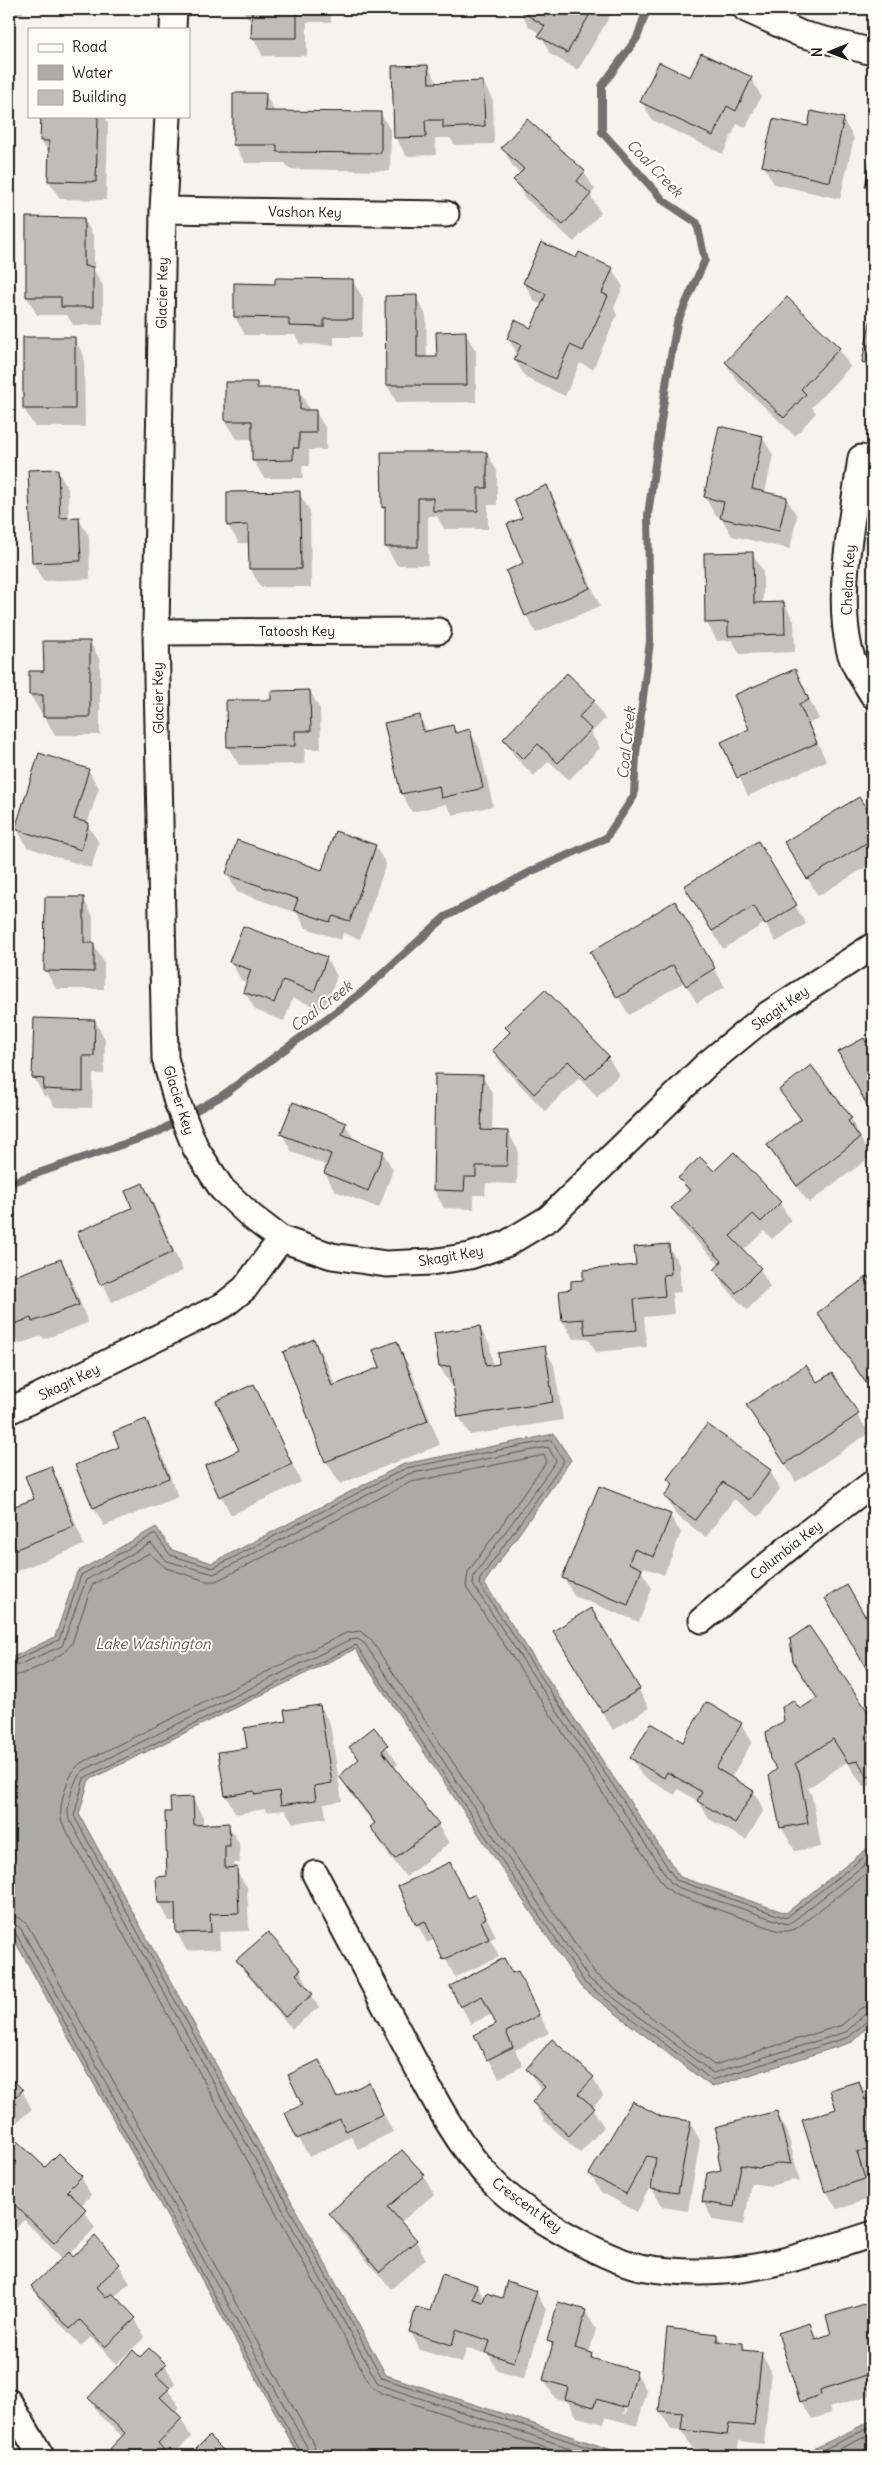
<svg xmlns="http://www.w3.org/2000/svg" width="882" height="2465" viewBox="0 0 882 2465" font-family="Delius,sans-serif">
  <rect width="100%" height="100%" fill="#f4f3ee"/>
  <filter id="ink" filterUnits="userSpaceOnUse"><feTurbulence type="fractalNoise" baseFrequency=".02" numOctaves="2"/><feDisplacementMap in="SourceGraphic" scale="10" xChannelSelector="R" yChannelSelector="G"/><feConvolveMatrix kernelMatrix="1 2 1 2 8 2 1 2 1" color-interpolation-filters="sRGB"/></filter>
  <g filter="url(#ink)">
    <path fill="#abaaa6" stroke="#72716f" d="M554 1434 571 1460 484 1583 680 1877 786 1913 873 1844V2022L852 2042 712 2087 581 1987 355 1649 89 1780 79 1814 386 2375 630 2456H299L9 1930V1659L55 1637 77 1572 156 1527 172 1550 212 1563 404 1464Z
      M873 2420V2456H799Z"/>
    <path fill="#0003" fill-rule="evenodd" d="M9 9H23L22 16H9Z
      M242 9H331V22H307V56H263L253 38V26Z
      M519 9H607L611 14 578 70 550 54 541 34 529 27Z
      M428 66 438 84 483 82 493 101 494 144 455 145 450 138H435L436 155 406 156 396 137Z
      M751 78 761 96 746 128 737 124 723 154 652 120 642 102 690 79Z
      M265 94 275 112 380 113 391 131 390 171 289 169 285 163H245L234 144Z
      M42 116H104L108 123 106 200 60 199 49 181 50 155 42 141Z
      M843 120 854 138 840 199 774 184 764 166 809 128Z
      M503 148 584 172 595 190 590 195 601 213 574 242 525 198 515 180 521 174 513 167Z
      M873 157V199L866 187Z
      M84 219 94 237V270L103 286V325H73L67 315H37L27 297Z
      M577 260 612 269 623 287 614 308 617 315 593 369 580 363 565 396 526 378 515 360 518 355 508 338 532 329 543 305 535 302 524 283Z
      M352 280 363 298 362 337H334V345L300 344 295 335H245L235 317 276 285Z
      M416 297 426 315 427 358H438L465 333 476 351V402L397 403 387 385Z
      M787 299 839 349 850 367 812 407 816 413 795 436 737 381 726 363Z
      M873 314V380L863 362Z
      M74 338 84 356 85 427H35L24 409Z
      M256 383 260 389H299L310 411H315L326 429V450H309V466H302L303 478H264L253 460V439H237L226 421Z
      M720 428 762 437 773 455 765 493 786 498 797 516 790 549 732 536 721 517 715 515 705 497Z
      M487 453 497 471V505H488V529H444L437 516H428V565H397L386 547V513L383 507Z
      M58 471 68 489 69 518H78L89 536 90 579 43 581 33 563Z
      M547 487 557 505 600 606 536 633 526 615 525 564Z
      M299 493 310 511 311 587H261L250 569V543H239L228 525Z
      M752 553 763 571V604L784 603 794 621 795 652 740 654 732 640 717 641 707 623Z
      M90 642 100 660V735H55L45 717V713H41L30 695 45 672Z
      M795 670 819 719 809 723 826 761 748 796 723 742 751 730Z
      M567 675 594 701 605 719 591 733 600 748 569 780 549 761 534 776 515 757 504 739Z
      M310 691 320 709 321 749H305L304 764 239 765 228 747 227 702 273 701Z
      M419 717 428 732 453 727 457 733 469 730 480 749 493 806 453 815 446 804 412 812 402 794 386 724Z
      M88 770 99 788 87 824 99 843 91 868 27 847 17 829Z
      M859 798 873 823V863L818 896 797 860Z
      M758 843 806 924 776 942 765 923 723 949 696 904Z
      M375 846 386 864 360 939 343 933 341 940 306 928 297 913 237 892 227 874 323 871Z
      M83 898 93 917V944L104 962V989H56L46 971Z
      M675 903 725 987 697 1003 684 982 629 1015 592 953Z
      M326 958 337 976 325 1010 293 998 284 1021 255 1010 245 992 248 983 241 980 231 962Z
      M545 991 608 1057 619 1075 597 1096 579 1078 545 1111 504 1068 493 1050 510 1034 507 1028Z
      M95 1021 105 1039 104 1074H93L92 1108 55 1107 48 1096H44L34 1078Z
      M873 1039V1113L840 1053Z
      M482 1076 493 1094 492 1132H508L518 1150 517 1184 486 1183 485 1195H474V1209L444 1208 434 1190Z
      M781 1090 851 1119 870 1157 809 1203 779 1164 768 1146 801 1121Z
      M345 1124 355 1141 383 1152 393 1170 379 1208 335 1191 325 1173 328 1166 292 1152 282 1134Z
      M734 1154 780 1203 791 1221 772 1239 764 1231 743 1251 760 1269 770 1287 747 1310 726 1288 715 1270 720 1265 683 1227 673 1209 688 1193 680 1178 714 1173Z
      M142 1185 153 1203 183 1271 112 1302 79 1233 134 1208Z
      M668 1245 679 1264 681 1292 672 1293 674 1314 644 1317 647 1347 596 1352 588 1338 573 1339 563 1321 584 1281 637 1266Z
      M61 1260 71 1278 88 1323 44 1339 42 1336 19 1344 9 1327V1279Z
      M868 1278 873 1286V1394L818 1313Z
      M479 1327 490 1345 493 1367 544 1347 554 1365 563 1420 470 1435 459 1417 454 1384 451 1385 440 1367Z
      M314 1341 327 1364 335 1386 381 1368 396 1342 409 1366 440 1445 340 1484 326 1461Z
      M831 1375 869 1433 796 1482 748 1406 817 1384Z
      M254 1385 301 1482 231 1515 206 1466 240 1450Z
      M146 1421 156 1439 178 1497 104 1526 94 1508 77 1465 121 1448Z
      M50 1468 61 1486 84 1545 9 1574V1509L36 1499Z
      M770 1471 780 1489 759 1517 734 1499 706 1537 676 1515 666 1497 673 1487 668 1479Z
      M670 1515 681 1533 664 1575 644 1567 642 1572 652 1588 639 1622 574 1596 564 1578Z
      M827 1598 865 1618 873 1612V1677Z
      M809 1628 873 1722V1785L863 1786 847 1762 808 1788 812 1796 821 1847 795 1851 782 1828 770 1775 778 1770 799 1711 817 1699 794 1661Z
      M565 1650 639 1690 649 1708 613 1730Z
      M707 1704 741 1724 752 1742 731 1778 754 1792 764 1810 746 1840 709 1819 699 1802 678 1789 675 1795 642 1776 632 1758 683 1744Z
      M320 1706 330 1724 342 1801 324 1804 326 1818 293 1823 285 1810 266 1812 265 1809 236 1814 226 1796 248 1749 287 1722Z
      M374 1729 398 1764 393 1768 438 1825 449 1843 406 1877 382 1846 371 1827 375 1825 351 1794 340 1776 359 1761 351 1747Z
      M193 1799 203 1817V1826L228 1825 239 1843 240 1863H234L235 1869 247 1887 249 1931 219 1932 220 1949 187 1951 177 1933V1921H169L159 1903 169 1878 172 1813Z
      M450 1864 468 1899 474 1896 485 1914 496 1937 490 1939 499 1957 455 1977 435 1939 427 1943 399 1887Z
      M268 1934 300 1971 307 1983 304 1986 319 2007 292 2029 245 1972 238 1960Z
      M517 1972 549 2033 515 2050 523 2066 499 2078 476 2035 497 2025 492 2014 471 2024 461 2006Z
      M318 2062 338 2099 368 2084 393 2132 358 2149 351 2137 309 2157 286 2114 304 2105Z
      M527 2069 593 2078 603 2096 592 2108 604 2127 580 2153 544 2120 534 2102 543 2092Z
      M9 2077 22 2091 32 2109 9 2129Z
      M859 2082 869 2100 873 2099V2169L867 2171 873 2198 837 2209 826 2191 837 2110Z
      M777 2113 787 2131 800 2182 792 2180 770 2186 751 2183 744 2225 713 2220 703 2202 723 2171Z
      M661 2118 690 2122 700 2141 688 2211 663 2207 652 2189 653 2181 637 2212 601 2192 590 2174Z
      M17 2142 45 2169 81 2177 91 2195 81 2206 95 2228 69 2255 72 2258 119 2265 130 2283 114 2297 135 2319 145 2337 116 2364 91 2337 81 2346 43 2305 33 2286 63 2259 24 2220 9 2236V2151Z
      M424 2176 434 2194 400 2223 416 2241 426 2259 391 2289 341 2231 331 2213Z
      M443 2276 477 2286 485 2300H503L536 2292 546 2310 524 2379 498 2371 489 2355 467 2348 462 2363 420 2350 410 2331 431 2313Z
      M868 2304 873 2314V2394L829 2408 831 2413 812 2419 801 2401 809 2325 818 2339 833 2334Z
      M585 2311 596 2329 589 2353 595 2361 636 2372 647 2391 637 2426 606 2417 604 2424 577 2417 568 2402 555 2398 544 2380 553 2349 549 2341ZM632 2385H635L626 2414H624Z
      M717 2335 721 2342 742 2344 747 2352 761 2353 771 2371 764 2444 739 2441 737 2453 692 2448 682 2430 671 2429 660 2411Z
      M140 2359 165 2365 175 2383 169 2390 179 2407 174 2412 181 2418 191 2437 172 2456H109L107 2454 123 2437 100 2416 90 2398Z"/>
    <g fill="none" stroke-linecap="round" stroke-linejoin="round">
      <path stroke="#555553" stroke-width="1" d="M9 1663 59 1640 81 1575 153 1535H156L170 1555 213 1568 406 1468 551 1440 564 1461 480 1579 479 1584 676 1880 786 1918 873 1850
        M9 1669 62 1646 86 1580 151 1543 167 1561 214 1574 408 1474 548 1447 556 1461 474 1576 473 1585 671 1883 677 1887 787 1924 793 1921 873 1858
        M9 1677C23 1676 66 1656 72 1643L92 1585 149 1553 166 1568 206 1581H216L411 1482 544 1455 547 1461 468 1572 466 1587 665 1887 674 1894 779 1931H788L797 1928 873 1868
        M9 1915 20 1918 28 1926 314 2445 317 2456
        M9 1923 16 1925 21 1929 308 2449 309 2456
        M9 1929 15 1932 303 2456
        M570 2456 381 2393 371 2386 62 1822C57 1809 68 1771 81 1763L346 1633 360 1631 371 1640 595 1974 714 2065 842 2025 861 2008 873 2005
        M594 2456 383 2386 377 2382 69 1819C65 1807 74 1777 84 1770L349 1640 358 1639 365 1644 589 1979 713 2073 846 2032 865 2014 873 2012
        M614 2456 382 2378 74 1816 84 1778 356 1645 585 1983 712 2080 849 2037 868 2020 873 2018
        M810 2456 873 2426
        M825 2456 873 2433"/>
      <path stroke="#72716f" stroke-width="8" d="M9 1183 156 1133 223 1095 361 993 445 917 532 871 606 838 634 796 636 754 650 641 648 515 667 378 677 323 705 260 697 223 664 201 602 132V86L637 38 647 9"/>
    </g>
    <path fill="#bebdba" stroke="#1c1c1c" d="M252 9H297V38H251Z
      M517 9H593L567 53 538 36 545 26Z
      M701 53 752 77 736 111 727 106 713 136 640 102 659 62 690 77Z
      M428 65 429 83 483 81 485 126 443 128V120H425L426 137 394 138 392 66Z
      M233 93H266L265 111 381 112V153L277 152V145H233Z
      M811 111 844 118 830 182 762 166 773 119 808 126Z
      M41 116H98L96 182 48 181 49 141H40Z
      M527 119 585 171 577 181 591 194 563 225 513 180 524 169 501 148Z
      M873 151V189L865 187Z
      M26 217 84 218V266L93 267V307H61V297H26Z
      M541 242 576 258 579 252 613 268 602 293 608 296 583 351 570 345 555 379 514 360 521 345 507 339 515 320 531 328 546 294 523 283Z
      M275 278 353 279V319H324V327L289 326V318L234 317V283L275 284Z
      M417 295V357H437L436 332 466 331 467 385H386L385 296Z
      M787 297 840 348 801 389 806 394 784 418 725 362Z
      M872 313H873V365L862 362Z
      M23 337H75V409H23Z
      M225 382H257V388H300V410H316V433H299V448H293V460L252 461V421H225Z
      M719 426 763 436 752 489 787 497 779 531 720 518 724 502 704 497Z
      M381 452H487V488H478V511H433V498H418V547H385V507L382 508Z
      M58 469 60 518 79 517 81 561 32 563 28 470Z
      M547 485 590 588 525 616 506 571 523 563 507 524 522 518 514 499Z
      M300 491 301 569H249L248 525 227 526V492Z
      M753 552 754 603 784 602 785 634 728 636V622L705 623 704 553Z
      M43 641H90V717H43V695H29V671H44Z
      M795 669 809 700 799 704 817 743 737 778 721 742 749 729 734 695Z
      M567 673 595 700 579 717 591 729 558 763 538 744 523 759 503 739Z
      M310 690 311 731H295V746L227 747 226 700H271V691Z
      M420 715 423 732 453 725 455 733 470 729 483 788 441 798 439 786 401 794 384 723Z
      M39 753 89 769 74 819 89 823 81 850 15 829Z
      M859 797 873 820V839L807 879 784 842Z
      M335 831 376 845 350 921 333 916 330 922 294 910 298 899 226 874 237 840 322 870Z
      M758 841 797 905 765 925 754 906 712 931 684 886Z
      M45 897H84V943H94V972L44 971Z
      M675 901 715 968 686 986 673 965 617 998 590 952Z
      M243 926 327 957 314 992 283 980 274 1003 243 992 251 970 229 962Z
      M545 989 609 1056 586 1079 568 1061 534 1094 492 1050 510 1032 505 1027Z
      M34 1018 95 1020 94 1056H83V1091L43 1089 44 1079 32 1078Z
      M873 1037V1116L838 1052 864 1038 866 1042Z
      M811 1065 852 1118 848 1121 860 1138 797 1186 767 1145 801 1119 779 1090Z
      M435 1074 483 1075 481 1130 508 1131 507 1166H476V1177H465L464 1191 433 1190Z
      M293 1102 346 1123 342 1134 384 1151 368 1191 324 1173 331 1154 280 1134Z
      M734 1152 781 1202 761 1222 753 1214 730 1236 761 1268 736 1293 714 1270 722 1261 671 1208 690 1190 678 1178 700 1157 714 1171Z
      M143 1183 173 1252 100 1285 77 1232 132 1208 125 1191Z
      M669 1244 671 1274 663 1275 665 1296 634 1299 637 1330 585 1334 583 1319 562 1321 559 1291 571 1289V1281L583 1280V1270L636 1265 634 1247Z
      M61 1259 79 1305 32 1322 31 1318 9 1326V1278Z
      M868 1276 873 1284V1393L817 1313Z
      M480 1326 486 1366 499 1364 498 1353 545 1346 553 1402 458 1417 450 1366 439 1367 434 1333Z
      M314 1339 332 1386 380 1367 373 1350 397 1341 428 1421 325 1462 283 1352Z
      M806 1365 817 1382 832 1373 859 1414 785 1464 746 1405Z
      M254 1384 292 1464 219 1497 205 1466 239 1450 216 1401Z
      M146 1419 169 1478 93 1508 75 1465 119 1447 113 1432Z
      M707 1424 771 1470 749 1500 723 1482 695 1520 664 1497 673 1484 667 1479Z
      M51 1466 74 1526 9 1552V1508L34 1499 25 1476Z
      M599 1486 671 1514 654 1557 634 1549 629 1563 642 1569 628 1605 562 1578Z
      M847 1585 865 1616 873 1611V1680L825 1598Z
      M591 1608 640 1689 602 1712 553 1631Z
      M809 1626 873 1719V1774L868 1777 858 1761 848 1763 833 1739 795 1764 799 1771 808 1823 780 1828 769 1775 777 1769 770 1759 766 1732 784 1721 782 1707 793 1700 800 1709 817 1698 793 1661 790 1639Z
      M706 1702 742 1723 716 1768 754 1791 735 1823 697 1801 702 1792 667 1772 664 1778 630 1758 651 1723 683 1742Z
      M320 1705 332 1783 314 1786 316 1800 281 1805 279 1791 255 1795 254 1791 225 1796 218 1752 247 1748 244 1728 286 1721 284 1710Z
      M374 1727 388 1745 382 1751 439 1824 395 1859 370 1827 375 1823 339 1776 359 1759 349 1747Z
      M193 1797 194 1825 229 1823 230 1846H225V1868L237 1867 239 1913 210 1914 211 1932 176 1933 175 1903H158L156 1877 167 1876 165 1812H171L170 1798Z
      M450 1862 467 1898 475 1894 486 1918 481 1921 489 1939 443 1960 425 1921 416 1925 398 1886Z
      M268 1932 301 1970 296 1974 313 1994 285 2017 236 1960Z
      M504 1958 512 1973 518 1971 539 2015 506 2032 513 2047 487 2060 474 2035 496 2024 482 1996 460 2007 450 1986Z
      M552 2039 594 2077 578 2094 595 2108 569 2136 532 2102 545 2087 526 2069Z
      M319 2060 337 2098 369 2082 383 2114 346 2131 340 2119 297 2139 285 2113 302 2105 288 2075Z
      M9 2076 23 2090 9 2102Z
      M859 2081 865 2100 873 2098V2148L857 2152 865 2179 825 2192 802 2120 836 2109 830 2090Z
      M632 2101 662 2117 691 2121 678 2193 651 2189 656 2158 647 2156 626 2194 589 2174Z
      M777 2111 791 2164 781 2163 759 2168 741 2165 734 2207 702 2202 707 2173 721 2170 718 2156 720 2145 715 2127Z
      M17 2141 45 2167 59 2153 82 2176 67 2191 86 2209 54 2243 13 2203 9 2207V2150Z
      M402 2150 425 2175 388 2207 417 2240 380 2272 329 2213Z
      M95 2236 120 2264 96 2287 106 2298 112 2293 136 2318 105 2347 80 2320 70 2329 31 2286 69 2252 73 2257Z
      M442 2274 477 2285 473 2299 483 2302 486 2293 502 2298 507 2281 537 2291 514 2362 486 2353 490 2341 456 2330 452 2345 409 2332 416 2307 430 2311Z
      M558 2302 586 2310 575 2348 592 2353 591 2358 637 2371 627 2408 596 2399 594 2407 565 2399 568 2387 543 2380 553 2343 547 2341Z
      M868 2303 873 2318V2343L868 2344 873 2361V2373L820 2390 821 2395 800 2402 778 2333 810 2323 815 2339 831 2334 826 2316Z
      M667 2328 717 2334V2341L743 2343V2350L762 2352 754 2426 729 2424 727 2435 681 2430 683 2413 659 2411Z
      M149 2348 166 2364 156 2375 170 2388 160 2397 182 2418 158 2443 164 2450 158 2456H108L106 2453 125 2433 88 2398 133 2350 140 2357Z
      M209 2436 229 2456H189Z"/>
    <g fill="none" stroke-linecap="round" stroke-linejoin="round">
      <g stroke="#1c1c1c" stroke-width="29">
        <path id="street" d="M746 9 801 34 873 52
          M173 29 174 9
          M168 116 163 210 156 632 165 1058 177 1102 196 1149 222 1189 252 1217 281 1239 332 1256 386 1264 431 1262 470 1256 506 1244 549 1218 706 1065 767 1015 873 946
          M163 210 446 214
          M861 458C853 518 836 589 849 648 853 666 864 680 873 695
          M156 632 438 631
          M9 1411 224 1305 245 1288 281 1239
          M702 1620 798 1540 873 1483
          M315 1874C344 1929 374 1985 403 2040 429 2089 455 2143 494 2183 523 2213 599 2257 640 2267 657 2270 679 2272 697 2272 757 2273 817 2252 873 2234
          M9 2402 41 2456"/>
      </g>
      <use href="#street" stroke="#fdfcf7" stroke-width="25"/>
    </g>
  </g>
  <g text-anchor="middle" dominant-baseline="central" stroke-width="4" stroke-linejoin="round" paint-order="stroke">
    <g font-size="14" fill="#1c1c1c" stroke="#fdfcf7">
      <text transform="translate(305 212) rotate(1)">Vashon Key</text>
      <text transform="translate(162 293) rotate(-89)">Glacier Key</text>
      <text transform="translate(848 580) rotate(-87)">Chelan Key</text>
      <text x="297" y="631">Tatoosh Key</text>
      <text transform="translate(158 698) rotate(-91)">Glacier Key</text>
      <text transform="translate(780 1008) rotate(-35)">Skagit Key</text>
      <text transform="translate(179 1100) rotate(72)">Glacier Key</text>
      <text transform="translate(451 1256) rotate(-10)">Skagit Key</text>
      <text transform="translate(69 1382) rotate(-26)">Skagit Key</text>
      <text transform="translate(786 1550) rotate(-38)">Columbia Key</text>
      <text transform="translate(527 2205) rotate(36)">Crescent Key</text>
    </g>
    <g font-size="15" font-style="italic" fill="#5c5c5a" stroke="#fdfcf7">
      <text transform="translate(655 168) rotate(46)">Coal Creek</text>
      <text transform="translate(626 743) rotate(-84)">Coal Creek</text>
      <text transform="translate(321 1006) rotate(-37)">Coal Creek</text>
      <text x="153" y="1643">Lake Washington</text>
    </g>
  </g>
  <rect width="882" height="2465" fill="none" stroke="#fdfcf7" stroke-width="30"/>
  <rect x="15" y="15" width="852" height="2435" fill="none" stroke="#1c1c1c" stroke-width="2" filter="url(#ink)"/>
  <rect x="28" y="28" width="162" height="90" fill="#fdfcf7" stroke="#a3a29f"/>
  <rect x="38" y="44" width="25" height="8" fill="#fdfcf7" stroke="#a3a29f"/>
  <text x="72" y="52" font-size="15" fill="#1c1c1c">Road</text>
  <rect x="38" y="65" width="25" height="15" fill="#abaaa6" stroke="#a3a29f"/>
  <text x="72" y="78" font-size="15" fill="#1c1c1c">Water</text>
  <rect x="38" y="90" width="25" height="15" fill="#bebdba" stroke="#a3a29f"/>
  <text x="72" y="102" font-size="15" fill="#1c1c1c">Building</text>
  <g transform="translate(830 52) rotate(269)" stroke="#fdfcf7" stroke-width="4" paint-order="stroke">
  <path d="M0-4L9 19L0 12L-9 19Z" fill="#1c1c1c"/>
  <text y="-8" font-size="14" font-weight="bold" text-anchor="middle" fill="#1c1c1c">N</text>
  </g>
</svg>
